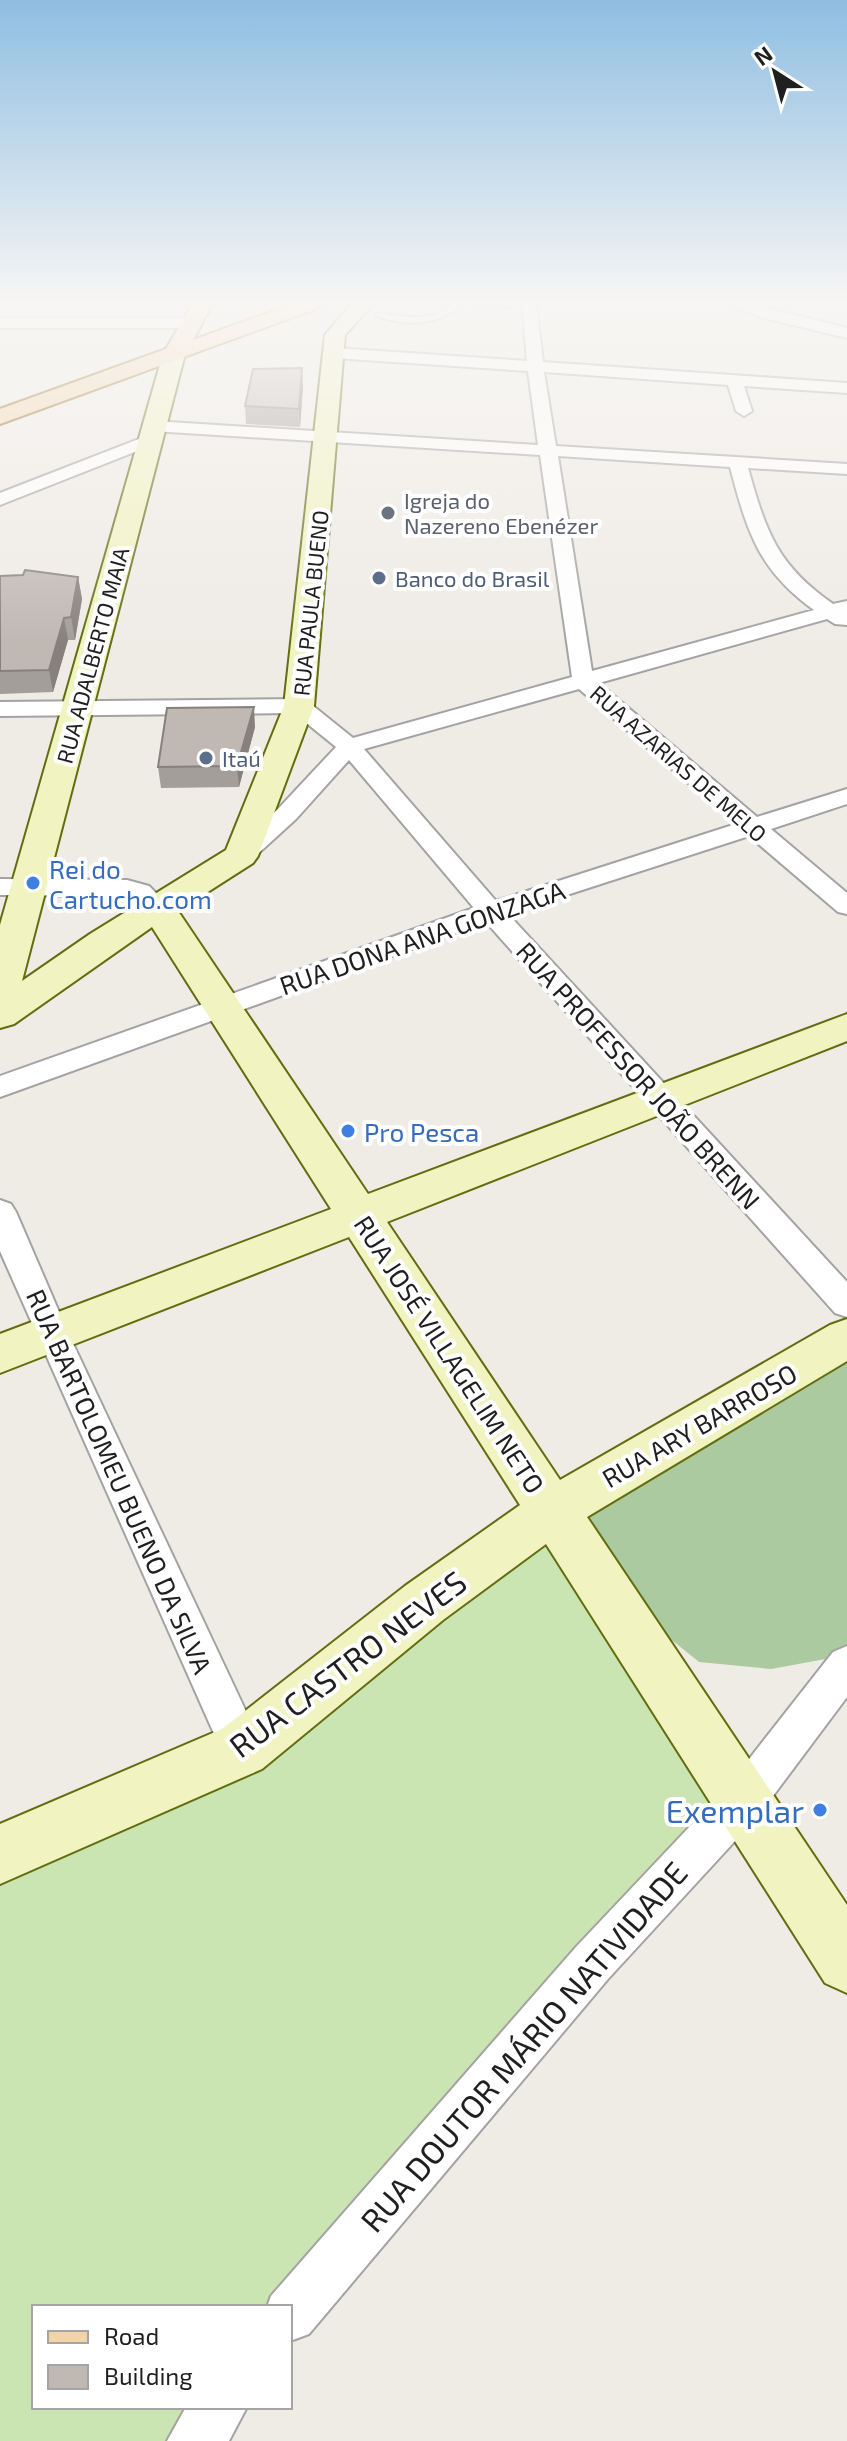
<svg xmlns="http://www.w3.org/2000/svg" width="847" height="2441" viewBox="0 0 847 2441" font-family="'Exo 2',sans-serif">
  <rect width="100%" height="100%" fill="#efece6"/>
  <path fill="#cae4b2" d="M543 1509 721 1792 279 2307H34V2407H198L173 2441H0V1864L249 1762Z"/>
  <path fill="#acca9f" d="M847 1339V1649L831 1658 771 1669 699 1662 652 1624 572 1511Z"/>
  <g fill="none" stroke-linecap="round" stroke-linejoin="round">
    <g stroke="#a3a3a3" stroke-width="4">
      <path id="lane" d="M454 303H462C440 326 403 327 375 315L379 313C406 317 432 324 454 303Z"/>
    </g>
    <g stroke="#a3a3a3" stroke-width="4">
      <path id="street" d="M522 303H536L543 362 847 383V393L744 386 752 411 744 416 736 411 728 385 544 372 556 446 847 464V474L748 468C766 532 777 565 833 604L847 601V625L835 624 827 619 599 683 757 817 847 789V804L771 829 847 893V914L838 912 749 836 508 914 847 1282V1317L835 1313 486 922 0 1097V1076L474 908 349 760 296 819 250 861H232L228 856 232 851 278 809 336 747 294 713 0 716V702L299 699 307 701 353 738 572 677 540 455 153 431 145 426 153 421 538 445 528 371 334 358 326 353 334 348 527 361ZM558 456 730 467C747 531 758 570 814 610L592 671ZM579 689 736 824 496 901 364 749Z
        M727 303H747L847 328V338L760 317Z
        M0 318H194L202 323 194 328H0Z
        M149 435 155 436V444L0 505V493Z
        M0 879 127 880 149 886 170 907 157 915 148 913 127 896 0 895Z
        M0 1200 11 1204 16 1212 69 1335 257 1735 263 1749 257 1763 242 1769 227 1763 0 1251Z
        M847 1646V1697L758 1816 608 1979 309 2334 290 2341V2307H267L271 2296 576 1947 728 1786 833 1652Z
        M186 2407H247L229 2441H167Z"/>
    </g>
    <g stroke="#626d10" stroke-width="4">
      <path id="secondary" d="M352 303H374L345 335 314 706 258 856 253 863 178 911 368 1194 847 1014V1041L387 1222 560 1480 830 1325 847 1319V1361L587 1517 847 1905V1993L825 1983 546 1544 443 1620 262 1769 0 1884V1824L222 1729 405 1586 520 1505 349 1237 0 1373V1334L331 1209 152 927 14 1024 0 1028V925L163 354 174 348 185 354 22 981 90 934 226 850 284 706 325 335Z"/>
    </g>
    <g stroke="#8c630f" stroke-width="4">
      <path id="primary" d="M193 303H213L193 340 296 303H324L321 307 0 424V409L166 349Z"/>
    </g>
    <use href="#lane" fill="#fff" fill-rule="evenodd"/>
    <use href="#street" fill="#fff" fill-rule="evenodd"/>
    <use href="#secondary" fill="#f1f3c0" fill-rule="evenodd"/>
    <use href="#primary" fill="#f3d3a8" fill-rule="evenodd"/>
  </g>
  <path fill="#a49e9a" d="M471 303H512V310L471 307Z
    M303 386 300 427 246 424 245 406Z
    M0 576 78 577 82 599 75 640H68L53 692 0 694Z
    M255 727 239 787 161 788 158 767Z"/>
  <path fill="#86817d" d="M302 368 303 386 300 427 299 409Z
    M78 577 82 599 75 640 71 617Z
    M64 618 68 640 53 692 49 670Z
    M254 707 255 727 239 787 237 766Z"/>
  <path fill="#bfb8b3" stroke="#86817d" stroke-width="2" d="M302 368 299 409 245 406 253 369Z
    M25 570 78 577 71 617 64 618 49 670 0 671V576L23 575Z
    M254 707 237 766 158 767 167 708Z"/>
  <linearGradient id="sky" x2="0" y2="1"><stop stop-color="#8fbee2"/><stop offset="0.47" stop-color="#f8f6f4"/><stop offset="1" stop-color="#f8f6f4" stop-opacity="0"/></linearGradient>
  <rect width="847" height="644" fill="url(#sky)"/>
  <circle fill="#6b7280" stroke="#fff" stroke-width="3" cx="388" cy="513" r="8"/>
  <g fill="#5c6f8a" stroke="#fff" stroke-width="3">
    <circle cx="379" cy="578" r="8"/>
    <circle cx="206" cy="758" r="8"/>
  </g>
  <g fill="#3f7fe0" stroke="#fff" stroke-width="3">
    <circle cx="33" cy="883" r="8"/>
    <circle cx="348" cy="1131" r="8"/>
    <circle cx="820" cy="1810" r="8"/>
  </g>
  <g text-anchor="middle" dominant-baseline="central" stroke-width="8" stroke-linejoin="round" paint-order="stroke">
    <g font-size="22" fill="#5b616d" stroke="#fff" text-anchor="start">
      <text x="404" y="500">Igreja do<tspan x="404" dy="25">Nazereno Ebenézer</tspan></text>
    </g>
    <g font-size="22" fill="#4e5e75" stroke="#fff" text-anchor="start">
      <text x="395" y="578">Banco do Brasil</text>
      <text x="222" y="758">Itaú</text>
    </g>
    <g font-size="22" fill="#1f1f1f" stroke="#fff">
      <text transform="translate(310 603) rotate(-84)">RUA PAULA BUENO</text>
      <text transform="translate(92 655) rotate(-75)">RUA ADALBERTO MAIA</text>
      <text transform="translate(679 763) rotate(41)">RUA AZARIAS DE MELO</text>
    </g>
    <g font-size="26" fill="#366cbe" stroke="#fff" text-anchor="start">
      <text x="49" y="868">Rei do<tspan x="49" dy="30">Cartucho.com</tspan></text>
      <text x="364" y="1131">Pro Pesca</text>
    </g>
    <g font-size="26" fill="#1f1f1f" stroke="#fff">
      <text transform="translate(422 937) rotate(-19)">RUA DONA ANA GONZAGA</text>
      <text transform="translate(639 1075) rotate(48)">RUA PROFESSOR JOÃO BRENN</text>
      <text transform="translate(450 1354) rotate(57)">RUA JOSÉ VILLAGELIM NETO</text>
      <text transform="translate(699 1425) rotate(-30)">RUA ARY BARROSO</text>
      <text transform="translate(120 1481) rotate(66)">RUA BARTOLOMEU BUENO DA SILVA</text>
    </g>
    <g font-size="32" fill="#1f1f1f" stroke="#fff">
      <text transform="translate(347 1663) rotate(-37)">RUA CASTRO NEVES</text>
      <text transform="translate(523 2046) rotate(-49)">RUA DOUTOR MÁRIO NATIVIDADE</text>
    </g>
    <g font-size="32" fill="#366cbe" stroke="#fff" text-anchor="end">
      <text x="804" y="1810">Exemplar</text>
    </g>
  </g>
  <rect x="32" y="2305" width="260" height="104" fill="#ffffff" stroke="#a5a5a5" stroke-width="2"/>
  <rect x="48" y="2331" width="40" height="12" fill="#f3d3a8" stroke="#a5a5a5" stroke-width="2"/>
  <text x="104" y="2345" font-size="24" fill="#1f1f1f">Road</text>
  <rect x="48" y="2365" width="40" height="24" fill="#bfb8b3" stroke="#a5a5a5" stroke-width="2"/>
  <text x="104" y="2385" font-size="24" fill="#1f1f1f">Building</text>
  <g transform="translate(775 72) rotate(324)" stroke="#ffffff" stroke-width="6" paint-order="stroke">
  <path d="M0-6L14 30L0 20L-14 30Z" fill="#1f1f1f"/>
  <text y="-12" font-size="22" font-weight="bold" text-anchor="middle" fill="#1f1f1f">N</text>
  </g>
</svg>
